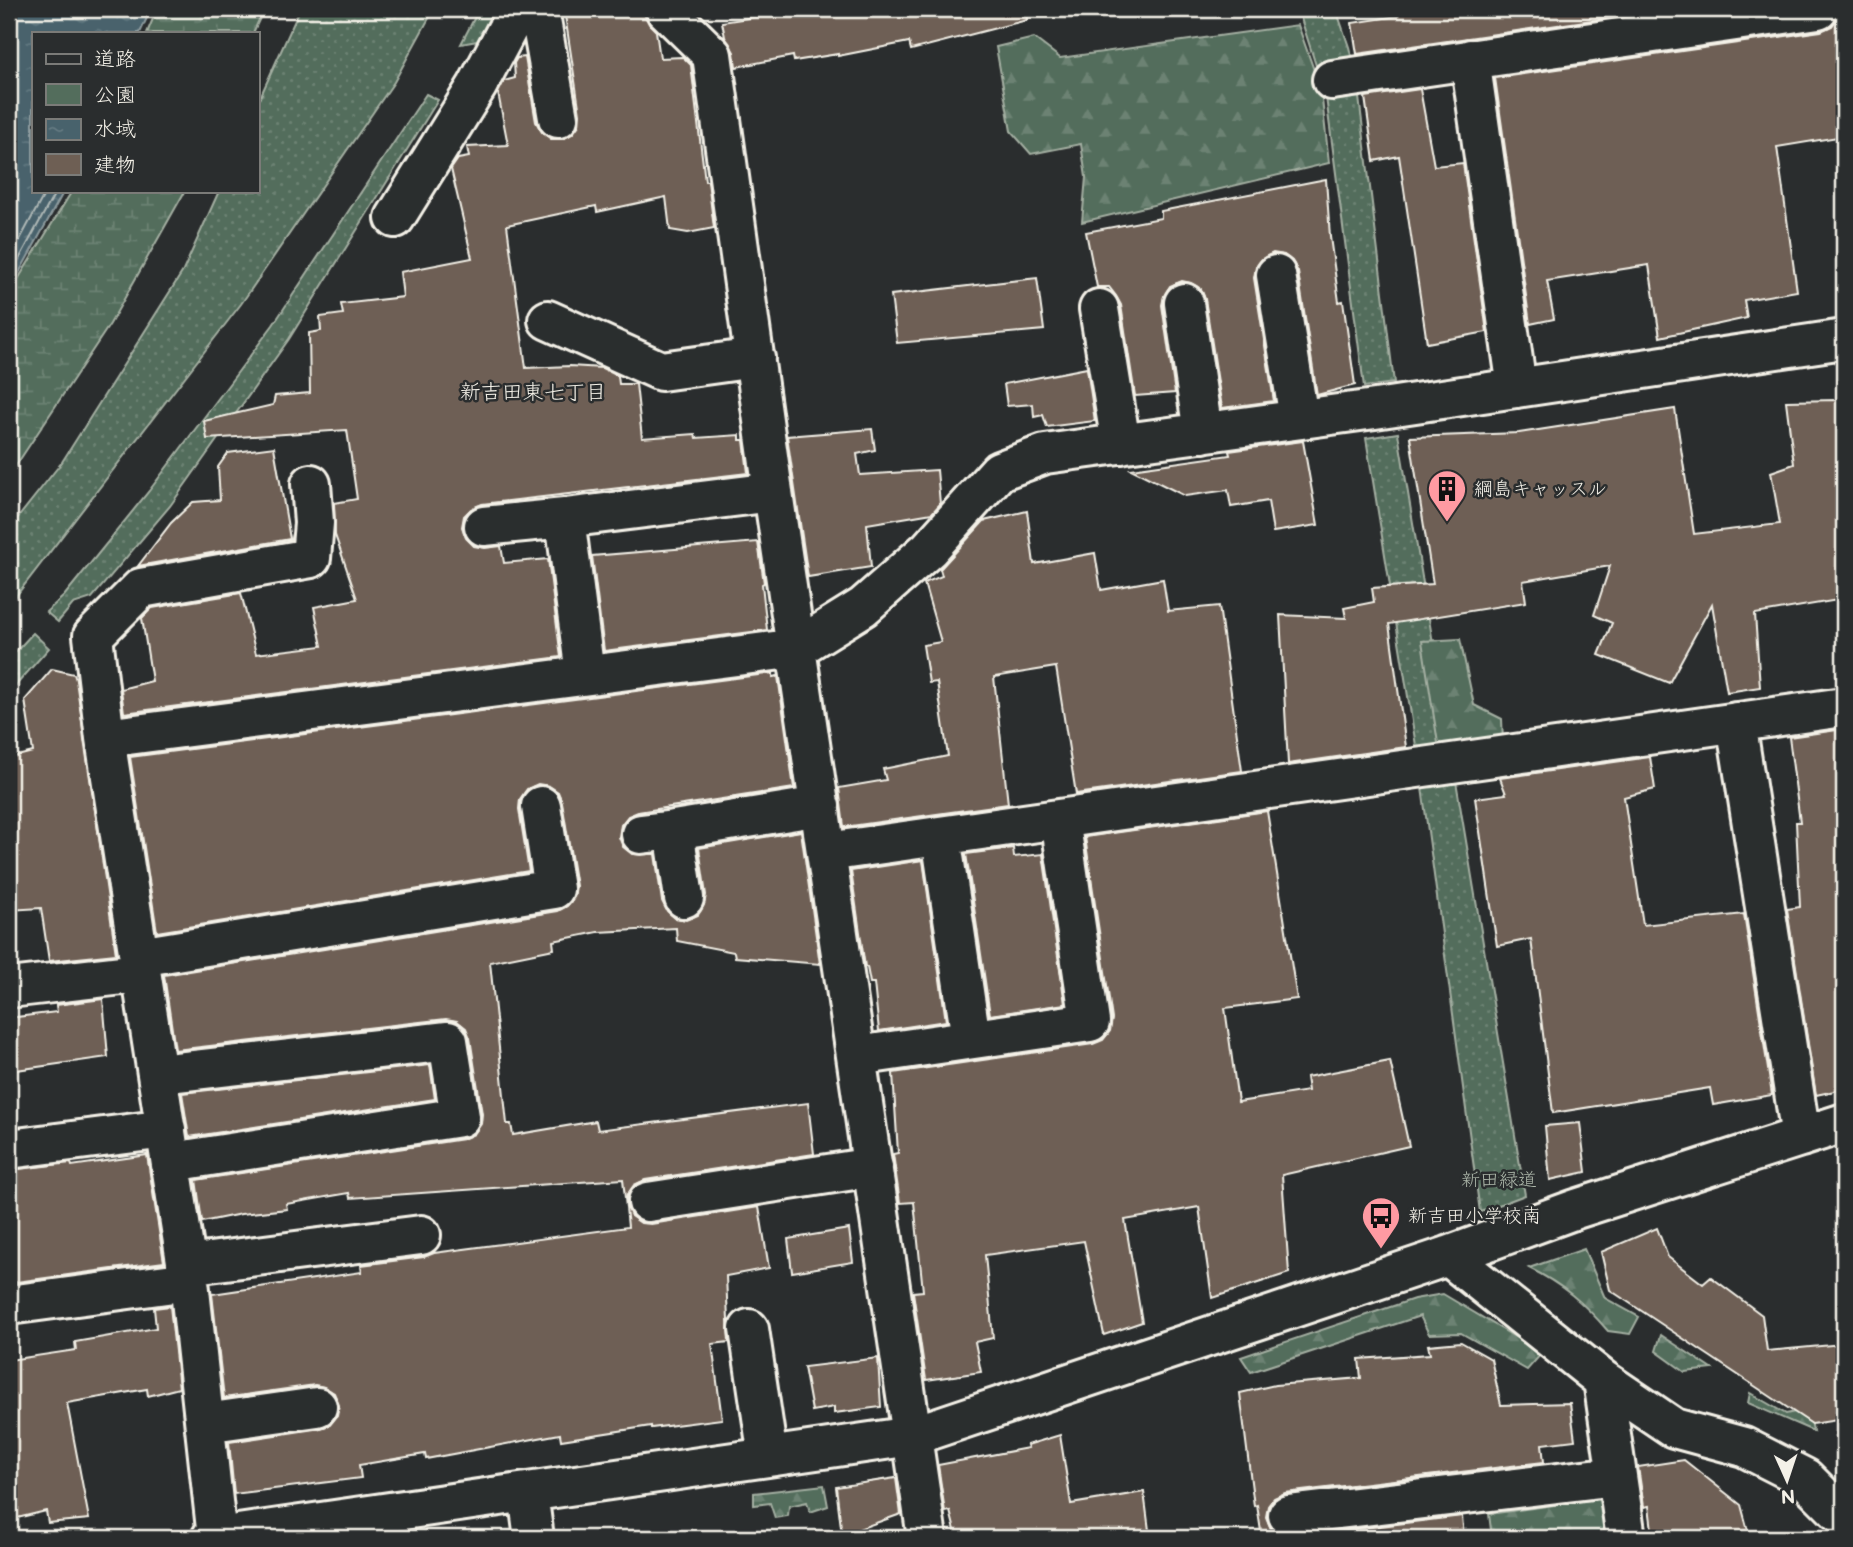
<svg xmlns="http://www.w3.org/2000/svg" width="1853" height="1547" viewBox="0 0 1853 1547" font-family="'Balsamiq Sans','Klee One',sans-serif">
  <defs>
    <pattern id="green-dots" width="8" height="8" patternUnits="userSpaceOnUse" patternTransform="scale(1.75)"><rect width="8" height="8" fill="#536d5c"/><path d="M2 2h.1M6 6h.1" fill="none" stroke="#6c8273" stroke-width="1.8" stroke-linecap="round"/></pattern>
    <pattern id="forest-firs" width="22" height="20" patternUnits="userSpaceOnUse" patternTransform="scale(1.75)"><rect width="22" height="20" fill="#536d5c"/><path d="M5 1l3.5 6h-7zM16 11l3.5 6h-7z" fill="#6c8273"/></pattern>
    <pattern id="wetland-marsh" width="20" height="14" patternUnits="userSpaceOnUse" patternTransform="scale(1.75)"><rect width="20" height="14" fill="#536d5c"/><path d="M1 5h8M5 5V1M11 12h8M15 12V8" fill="none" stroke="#6c8273"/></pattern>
    <pattern id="water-ripples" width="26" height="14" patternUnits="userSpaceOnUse" patternTransform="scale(1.75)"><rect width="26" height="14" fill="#48626c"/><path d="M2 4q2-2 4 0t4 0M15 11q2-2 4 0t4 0" fill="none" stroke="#637981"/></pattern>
  </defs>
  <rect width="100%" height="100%" fill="#2a2d2e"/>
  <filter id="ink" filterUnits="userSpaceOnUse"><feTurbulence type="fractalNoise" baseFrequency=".0143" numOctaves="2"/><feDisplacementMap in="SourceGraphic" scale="14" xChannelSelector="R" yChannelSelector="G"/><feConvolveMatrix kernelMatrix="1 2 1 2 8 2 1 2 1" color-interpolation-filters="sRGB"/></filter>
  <g filter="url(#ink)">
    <path fill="url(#green-dots)" stroke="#a4afa2" stroke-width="2" d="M300 9H434L394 82 241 304 9 605V529L62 462 183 271 219 191H257V104Z
      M479 9H494L477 41 461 44Z
      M1298 9H1336L1349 47 1357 81 1394 383 1364 387 1326 97Z
      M426 94 438 100 289 339 170 506 92 598 73 604 58 622 46 612 64 596 149 491 273 325Z
      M1398 433 1525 1195 1480 1212 1418 758 1366 438Z
      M33 633 49 648 9 693V659Z"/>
    <path fill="url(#forest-firs)" stroke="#a4afa2" stroke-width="2" d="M1298 25 1321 90 1329 163 1082 222 1086 177 1081 144 1031 154 1011 131 996 47 1034 38 1060 58Z
      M1460 639 1474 705 1502 719 1503 742 1440 756 1422 641Z
      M1584 1249 1605 1298 1639 1317 1630 1334 1608 1331C1584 1303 1562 1284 1529 1268Z
      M1443 1294 1542 1353 1527 1370 1461 1333 1429 1334 1420 1316 1251 1372 1241 1357 1414 1299Z
      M1661 1335 1712 1369 1685 1372 1656 1351Z
      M1750 1393 1786 1414 1809 1409 1813 1431 1748 1403Z
      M824 1485 828 1506 810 1512 807 1502 789 1506 788 1516 775 1518 770 1503 754 1505V1493Z
      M1605 1498 1607 1535 1492 1538 1489 1514Z"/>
    <path fill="url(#wetland-marsh)" stroke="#a4afa2" stroke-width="2" d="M157 9H264L253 33H147Z
      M72 191H185L110 324 9 476V294Z"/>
    <path fill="url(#water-ripples)" stroke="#8d9b9e" stroke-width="2" d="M9 9H151L140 33H33V191H64L9 291Z"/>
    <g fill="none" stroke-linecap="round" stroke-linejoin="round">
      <path stroke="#afb8b6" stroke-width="2" d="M9 260 46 191
        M9 278 56 191"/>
    </g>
    <path fill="#6e5f54" stroke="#f4f1e8" stroke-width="2" d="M564 9H642L649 24 656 31 660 58 683 57 691 65 705 181H708L714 228 688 233 670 230 666 197 597 212 596 206 507 225 526 368 570 366 602 368 618 376 619 384H636L642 438 695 434 696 438 740 435V440H744L748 473 482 504 471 509 464 516 462 527 466 538 474 546 485 548 501 546 504 563 548 559 561 657 124 713 121 689 152 681 142 618 152 608 241 593 256 654 322 646 314 607 357 599 335 535 334 503 357 499 347 430 207 439 204 421 273 405 275 396 310 393 309 333 321 331 320 317 343 314 341 304 403 297 400 272 472 258 451 169 458 159 469 157 467 147 508 145 498 93 504 81 515 78 514 63 517 58 525 57 536 122 542 132 551 139H562L572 134 579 125 580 114Z
      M785 9H825V16L895 9H1026L1027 20 911 50 909 42 838 56V54L794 61 793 56 736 67 734 52 725 37 722 22 786 12Z
      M1397 9H1668L1357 54 1352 23 1398 16Z
      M1839 9 1840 24H1844V136L1777 147 1797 291 1744 300 1747 318 1660 337 1649 265 1547 281 1554 319 1530 324 1495 78 1821 31 1832 26 1838 18Z
      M1420 89 1434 166 1463 163 1487 332 1427 343 1399 156 1374 161 1365 97Z
      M1326 179 1330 237 1339 302 1343 301 1355 385 1317 395 1298 272 1292 261 1284 255 1273 253 1262 259 1256 267 1254 278 1274 401 1222 408 1205 299 1201 289 1191 283 1182 281 1170 286 1164 296 1162 305 1175 393 1135 396 1121 305 1116 296 1109 287H1097L1086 232 1161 218V211Z
      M1037 278 1044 330 897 343 891 295Z
      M1087 368 1095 421 1047 427 1043 415 1034 417 1033 404 1007 406 1004 384Z
      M1838 400 1844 441V599L1755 614 1760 687 1727 692 1712 604 1669 683 1599 655 1612 623 1594 615 1610 566 1523 581 1526 602 1389 624 1406 747 1288 764 1280 615 1346 618 1344 608 1374 602 1372 588 1433 584 1410 437 1519 433 1675 409 1694 534 1780 524 1771 472 1794 464 1786 401Z
      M872 429 875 450 857 454 860 475 937 470 940 504 932 513 867 524 871 567 808 577 787 436Z
      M1303 441 1318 525 1273 532 1268 501 1231 507 1228 490 1185 496 1131 469 1230 455 1229 451Z
      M274 447 290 539 138 566 171 523 193 502 220 500 218 467 228 453Z
      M1027 511 1034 564 1095 553 1101 590 1163 579 1168 611 1219 606 1242 771 1076 794 1056 667 994 677 1008 804 844 827 839 788 886 780 883 769 948 756 937 682 929 683 923 645 941 642 924 583 942 576 940 569 984 521Z
      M758 542 764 583 762 584 767 630 604 651 592 556Z
      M52 669 74 674 76 680 116 954 49 961 41 908 9 910V758L33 752 25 700Z
      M773 673V677L778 676 794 788 638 812 628 816 621 825 619 837 623 847 632 854H655L662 901 667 911 675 918 686 920 698 915 704 905 706 895 699 848 801 831 820 964 735 957 734 952 677 941 676 928 598 932 553 941 554 949 490 962 507 1124H511L513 1135 596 1121 598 1130 808 1103 814 1154 645 1180 634 1185 627 1195V1206L631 1216 641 1223 651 1224 759 1207 769 1268 726 1276 729 1342 712 1344 722 1419 651 1428V1426L561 1440 560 1434 426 1459 425 1454 359 1465 361 1478 234 1494 229 1442 321 1428 330 1425 337 1416 339 1405 334 1393 324 1387 315 1385 224 1398 212 1294 362 1272 361 1265 424 1257 434 1253 628 1227 623 1179 350 1198 349 1193 286 1204 287 1209 241 1214 202 1222 196 1180 463 1139 474 1134 481 1124 482 1114 470 1038 466 1028 457 1021 446 1019 175 1050 164 975 558 911 567 906 574 897 576 886 562 802 558 792 549 786 538 784 527 789 520 799 519 809 529 871 157 932 130 757Z
      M1837 730 1844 770V1089L1816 1095 1787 909 1800 907 1796 822H1800L1789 737Z
      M1650 757 1655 789 1624 797 1643 925 1744 914 1772 1095 1713 1105 1710 1088 1553 1113 1531 939 1497 946 1475 798 1506 794 1500 778Z
      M1267 811 1297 999 1225 1008 1238 1102 1308 1091 1306 1077 1390 1061 1409 1146 1282 1175 1289 1273 1212 1298 1199 1207 1125 1220 1142 1322 1104 1335 1084 1241 985 1255 993 1338 975 1342 981 1372 926 1380 913 1292 923 1291 914 1202 900 1203 893 1154 898 1153 893 1073 1093 1044 1103 1040 1110 1031 1112 1019 1085 837Z
      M1013 848 1014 857 1043 854 1065 1004 990 1015 966 854Z
      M923 860 946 1021 879 1031 874 983H870L867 967H865L851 871Z
      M103 999 108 1057 9 1071V1018L57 1012 56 1005Z
      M430 1065 435 1099 189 1137 182 1093Z
      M1580 1123 1586 1172 1550 1180 1545 1126Z
      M147 1155 164 1262 9 1283V1170L71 1163 72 1166Z
      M1657 1228 1668 1257 1703 1284 1711 1277 1762 1315 1767 1351 1842 1344 1844 1363V1419L1812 1424 1610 1290 1601 1252Z
      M849 1229 853 1262 792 1272 788 1239Z
      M170 1306 179 1388 148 1396 147 1389 67 1403 89 1519 48 1523 46 1511 9 1520V1360L76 1350 75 1342 156 1328 154 1308Z
      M1461 1342 1491 1359 1501 1405 1570 1403 1575 1440 1542 1444 1544 1462 1285 1493 1274 1498 1268 1506 1266 1517 1271 1529 1280 1535 1291 1537 1462 1516 1464 1538H1262L1257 1505 1254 1506 1240 1393 1275 1385 1361 1378 1359 1359 1430 1354 1428 1345Z
      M878 1358 881 1407 834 1413V1407L812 1411 804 1367Z
      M1060 1435 1071 1504 1144 1492 1150 1538H957L950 1511 945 1512 938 1465 1028 1448 1027 1445Z
      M1684 1460 1741 1505 1750 1538H1653L1649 1506 1644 1507 1638 1467Z
      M896 1478 901 1514 842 1535 836 1487Z"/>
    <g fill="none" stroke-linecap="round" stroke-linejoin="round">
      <g stroke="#f4f1e8" stroke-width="44">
        <path id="minor" d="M539 9 558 118
          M665 9 712 55 773 492 927 1538
          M1470 59 1517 388
          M1332 80 1818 9
          M395 218 477 86 518 9
          M1276 275 1299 419
          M1184 303 1203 433
          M1099 309 1121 444
          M548 320 661 371 755 358
          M484 526 565 518
          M585 675 565 518 773 492
          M1736 722 1801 1137
          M105 738 797 648 863 607 929 549 999 471 1045 454 1375 409 1844 339
          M641 834 674 830
          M941 836 971 1039
          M827 852 1844 707
          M684 898 674 830 820 806
          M139 957 554 889 541 806
          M9 988 140 973
          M857 1056 1090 1022 1060 819
          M159 1074 448 1041 460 1117 172 1162
          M9 1149 166 1129
          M648 1202 873 1167
          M1448 1256 1603 1380 1626 1538
          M186 1265 421 1235
          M9 1305 189 1281
          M749 1329 768 1457
          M1603 1380 1674 1428 1744 1447 1805 1478 1844 1517
          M205 1423 317 1407
          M528 1493 534 1538
          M1288 1515 1617 1476
          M211 1538 912 1436 1448 1256 1576 1209 1844 1123
          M217 1538 189 1281 105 738 93 636 141 588 311 558 314 523 311 484"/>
      </g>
      <use href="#minor" stroke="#2a2d2e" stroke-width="38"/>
    </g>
  </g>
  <defs>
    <g id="building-pin" transform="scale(2.0125)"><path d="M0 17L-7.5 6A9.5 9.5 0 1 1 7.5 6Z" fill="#ff9aa2" stroke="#2a2d2e"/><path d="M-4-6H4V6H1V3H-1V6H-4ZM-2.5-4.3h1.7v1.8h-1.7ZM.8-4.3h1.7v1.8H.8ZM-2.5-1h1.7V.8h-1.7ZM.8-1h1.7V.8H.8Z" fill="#111"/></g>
    <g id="bus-pin" transform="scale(2.0125)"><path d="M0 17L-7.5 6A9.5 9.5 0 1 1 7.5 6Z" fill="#ff9aa2" stroke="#2a2d2e"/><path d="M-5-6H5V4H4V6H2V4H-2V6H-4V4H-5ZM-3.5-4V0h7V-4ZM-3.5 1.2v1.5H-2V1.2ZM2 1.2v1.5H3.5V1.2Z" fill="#111"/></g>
  </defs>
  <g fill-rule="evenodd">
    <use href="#building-pin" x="1447" y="489"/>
    <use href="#bus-pin" x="1381" y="1216"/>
  </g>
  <g text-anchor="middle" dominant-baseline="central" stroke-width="5" stroke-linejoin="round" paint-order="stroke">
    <g font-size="19" fill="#f4f1e8" stroke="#2a2d2e" text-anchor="start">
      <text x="1474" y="489">綱島キャッスル</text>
      <text x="1408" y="1216">新吉田小学校南</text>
    </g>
    <g font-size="19" fill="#acb6a9" stroke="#2a2d2e">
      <text x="1499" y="1180">新田緑道</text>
    </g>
    <g font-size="21" fill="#f4f1e8" stroke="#2a2d2e">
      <text x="533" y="392">新吉田東七丁目</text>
    </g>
  </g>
  <rect width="1853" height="1547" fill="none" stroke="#2a2d2e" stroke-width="35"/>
  <rect x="18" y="18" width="1818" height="1512" fill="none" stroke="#f4f1e8" stroke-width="2.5" filter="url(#ink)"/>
  <rect x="32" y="32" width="228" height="161" fill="#2a2d2e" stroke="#7b7b78" stroke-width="2"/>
  <rect x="46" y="54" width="35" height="10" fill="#2a2d2e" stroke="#7b7b78" stroke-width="2"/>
  <text x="94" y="66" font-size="21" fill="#f4f1e8">道路</text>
  <rect x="46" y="84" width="35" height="21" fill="#536d5c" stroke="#7b7b78" stroke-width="2"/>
  <text x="94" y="102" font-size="21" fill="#f4f1e8">公園</text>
  <rect x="46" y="119" width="35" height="21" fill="url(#water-ripples)" stroke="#7b7b78" stroke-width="2"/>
  <text x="94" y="136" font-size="21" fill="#f4f1e8">水域</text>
  <rect x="46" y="154" width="35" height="21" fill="#6e5f54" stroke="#7b7b78" stroke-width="2"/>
  <text x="94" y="172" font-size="21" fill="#f4f1e8">建物</text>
  <g transform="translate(1787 1480) rotate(177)" stroke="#2a2d2e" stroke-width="5" paint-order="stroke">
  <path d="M0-5L12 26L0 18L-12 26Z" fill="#f4f1e8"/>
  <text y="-10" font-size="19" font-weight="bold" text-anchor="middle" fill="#f4f1e8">N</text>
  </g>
</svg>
